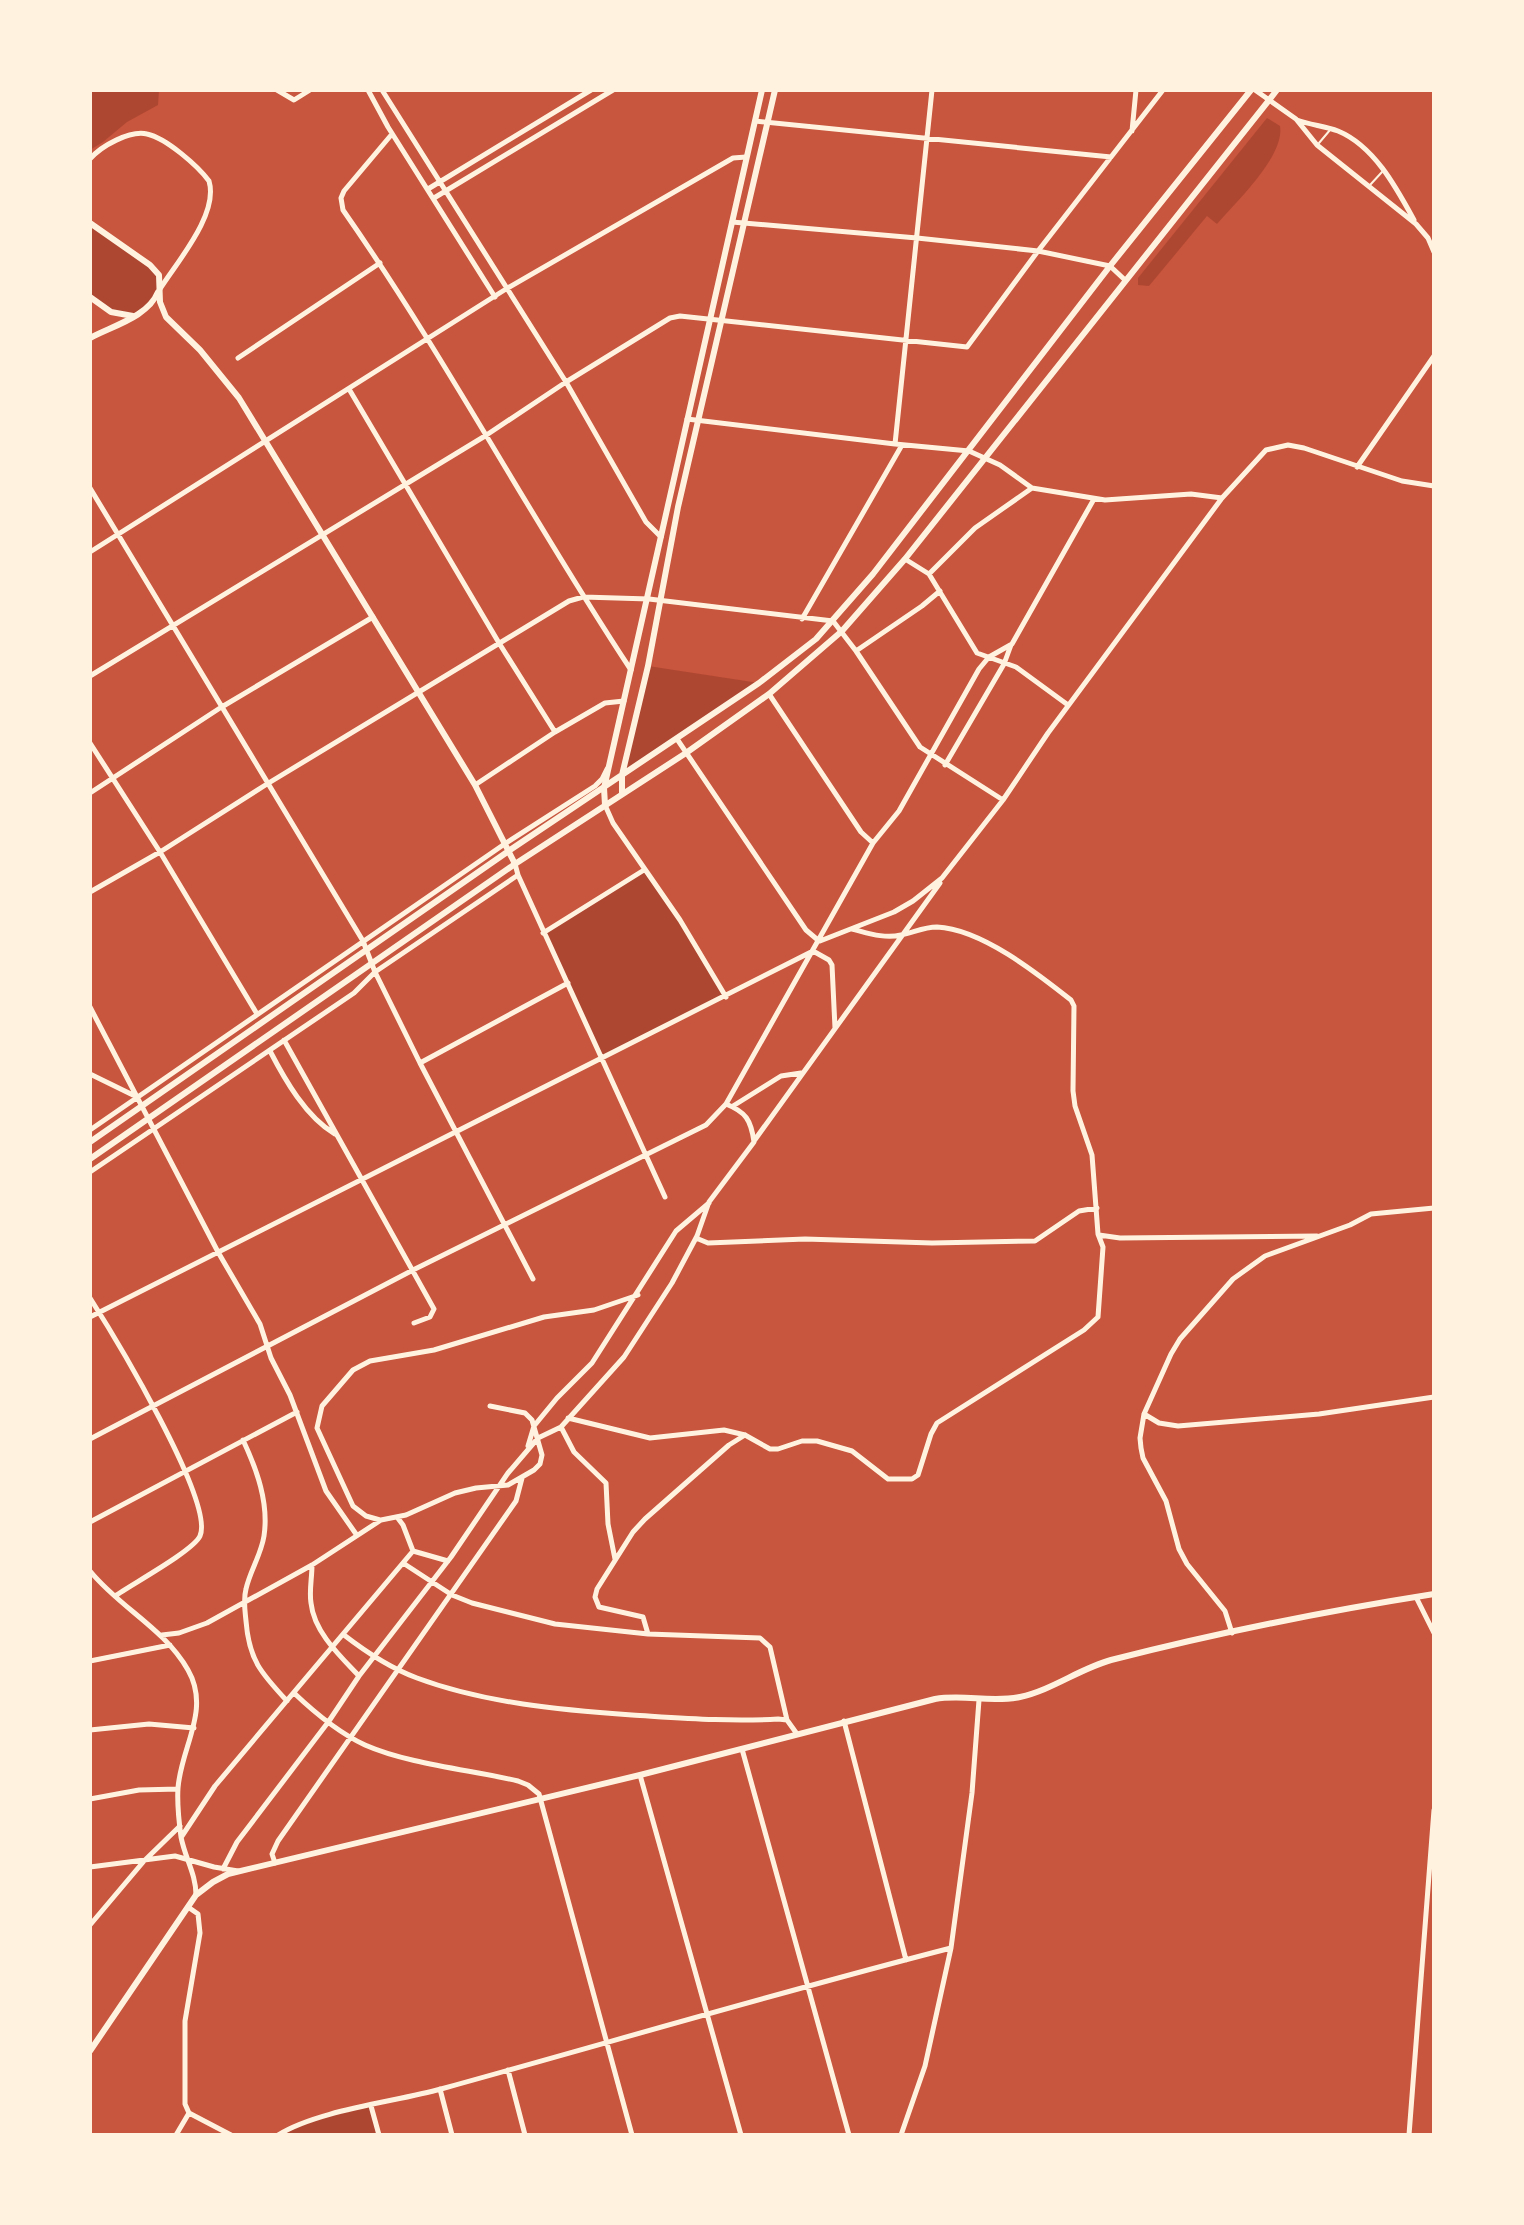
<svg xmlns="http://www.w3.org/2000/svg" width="1524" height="2225" viewBox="0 0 1524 2225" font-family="Literata,serif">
  <rect width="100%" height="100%" fill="#c8553d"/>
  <path fill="#ae4732" d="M90 90H159L158 105 127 122 103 142 90 150Z
    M1267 118 1280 126C1285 156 1236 202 1217 224L1207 216 1149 286 1138 285V278Z
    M90 223 159 275 156 298 133 316 122 315 90 297Z
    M648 666 759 683 622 775Z
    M644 870 680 920 726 997 601 1058 543 933Z
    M371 2106 379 2135H278L308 2121Z"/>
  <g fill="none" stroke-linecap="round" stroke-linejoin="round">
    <path stroke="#fff3e0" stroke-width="2" d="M1319 143 1330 130
      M1370 185 1382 172"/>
    <path stroke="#fff3e0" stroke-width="5" d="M277 90 294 100 310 90
      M368 90 388 127 495 297
      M382 90 566 382 646 522 661 537
      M1255 90 1296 119 1317 145 1416 224 1428 238 1434 252
      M1297 120C1310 125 1325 126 1338 131 1374 146 1396 187 1414 220
      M755 121 1111 157
      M1132 131 1136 90
      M392 134 344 191 341 198 343 210C447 359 531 519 631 670
      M90 159C101 146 130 130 147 134 166 138 198 166 209 181 219 214 177 262 160 289
      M428 189 591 90
      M434 198 613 90
      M732 222 917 238 1038 251 1110 266 1125 280
      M238 358 380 263
      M349 389 499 643 555 732
      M687 419 895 444 969 451 1000 465 1032 488
      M895 444 932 90
      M1357 467 1434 356
      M90 488 363 941 375 972 420 1063 533 1279
      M90 552 506 289 733 158 746 157
      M905 559 929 574 977 653 1016 667 1068 705
      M929 574 975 528 1032 488 1105 500 1191 494 1222 498
      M802 619 902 445
      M856 651 922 606 940 591
      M90 676 485 436 566 382 670 318 680 316 967 347 1038 251 1163 90
      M769 694 861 832 873 843
      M677 739 806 930 819 941
      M90 743 160 852 257 1014
      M945 765 1004 664 1011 645
      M475 785 555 732 605 703 624 701
      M90 793 220 708 373 617
      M605 805 613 823 680 920 726 997
      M515 864 518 875 665 1197
      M90 892 160 852 267 784 569 601 583 597 649 599 833 621 856 651 920 747 1003 800
      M543 933 644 870
      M820 941 894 912 913 901 942 878 1003 800 1048 733 1222 498 1266 450 1288 445 1304 448 1402 481 1434 486
      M90 1007 218 1252 260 1324 271 1358 290 1395 326 1491 356 1534
      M284 1040 434 1309 430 1317 414 1323
      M270 1051C285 1080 306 1117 335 1134
      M420 1063 568 983
      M90 1074 135 1096
      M733 1106 781 1076 801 1073
      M90 1130 506 843 595 786 602 779 607 769
      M754 1141 940 883
      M90 1172 354 993 375 972 518 875
      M1099 1235 1120 1238 1317 1236
      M696 1238 708 1243 805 1239 932 1243 1035 1241 1079 1211 1097 1208
      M90 1298C113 1334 215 1502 200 1536 193 1551 132 1584 115 1596
      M90 1317 813 951 829 960 832 965 835 1028
      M1144 1414 1159 1423 1178 1426 1319 1414 1434 1397
      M568 1418 650 1438 724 1430 745 1435 770 1449H778L802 1441H817L852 1451 888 1479H912L918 1475 931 1434 937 1423 1084 1330 1098 1317 1103 1247 1098 1234 1092 1155 1075 1106 1073 1091 1074 1006 1071 1000C1037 973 981 929 937 927 923 927 913 933 901 935 884 939 868 933 852 929
      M561 1427 574 1452 606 1483 608 1524 615 1559
      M90 1439 413 1270 706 1125 726 1104 873 843 899 811 979 669 989 657 1012 644 1094 499
      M243 1440C257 1470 269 1503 264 1536 261 1555 250 1571 246 1589 243 1600 245 1610 246 1621 249 1660 261 1673 287 1701
      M528 1446 534 1426 557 1398 592 1363 676 1231 709 1203
      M397 1517 403 1525 413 1551 448 1561
      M380 1520 366 1516 353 1506 317 1428 322 1406 353 1370 370 1361 434 1350 544 1317 594 1310 638 1295
      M90 1522 297 1412
      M403 1563 452 1595 472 1603 555 1624 648 1634 760 1638 770 1647 787 1720
      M312 1565C312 1578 309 1591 311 1603 314 1632 340 1656 359 1676
      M90 1571C120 1608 164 1628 188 1670 211 1710 181 1747 178 1788 177 1803 179 1822 181 1837 185 1858 196 1874 196 1895
      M1416 1597 1434 1633
      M1232 1633 1225 1611 1187 1564 1179 1549 1166 1501 1143 1458 1141 1448 1140 1438 1144 1414 1171 1354 1180 1339 1233 1279 1265 1256 1350 1225 1371 1214 1434 1208
      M648 1634 643 1617 599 1607 595 1597 597 1589 633 1532 645 1519 729 1445 745 1435
      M162 1635 179 1633 207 1623 312 1565 381 1520 406 1515 455 1493 476 1488 508 1485 534 1470 540 1464 542 1455 532 1420 525 1413 490 1406
      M344 1635C366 1652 390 1668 417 1678 484 1703 561 1710 632 1715 681 1718 729 1722 778 1719L787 1720 797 1734
      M90 1661 170 1645
      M294 1693C314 1712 339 1733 365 1745 408 1764 471 1770 518 1781L528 1785 539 1794 632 2135
      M844 1721 906 1960
      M90 1730 149 1724 194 1728
      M742 1749 849 2135
      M640 1775 741 2135
      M90 1799 139 1790 178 1789
      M182 1836 215 1786 413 1551
      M275 1863 272 1854 278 1841 516 1501 522 1478
      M90 1867 175 1856 214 1867 238 1871
      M223 1869 237 1842 329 1721 359 1676 451 1557 508 1473 538 1438 561 1427 624 1357 672 1283 697 1236 709 1202 754 1142C751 1120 746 1112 726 1104
      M188 1907 198 1914 200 1933 185 2021V2104L189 2113 231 2135
      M90 1925 144 1861 180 1826
      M508 2070 525 2135
      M440 2089 452 2135
      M371 2106 379 2135
      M176 2135 189 2113
      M278 2135C318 2110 394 2102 441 2089 611 2042 780 1992 951 1948
      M901 2135 925 2066 951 1948 972 1793 979 1700
      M1409 2135 1434 1810"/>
    <path stroke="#fff3e0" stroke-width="6" d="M90 223 150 265 159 275 160 302 166 317 200 350 239 398 475 785 515 864
      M90 297 111 312 133 316
      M90 338C112 326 148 317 158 292
      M622 793V775L648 666 678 507 775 90
      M605 805 604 788 762 90
      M90 1142 510 850 759 683 816 639 873 574 1110 266 1251 90
      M90 1159 515 864 686 753 769 694 842 631 905 559 1277 90
      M90 2051 196 1895 213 1882 228 1874 640 1775 935 1699C964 1694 991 1703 1020 1697 1052 1690 1079 1669 1111 1660 1217 1633 1326 1611 1434 1594"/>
  </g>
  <rect width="1524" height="2225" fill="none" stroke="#fff3e0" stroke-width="184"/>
</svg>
